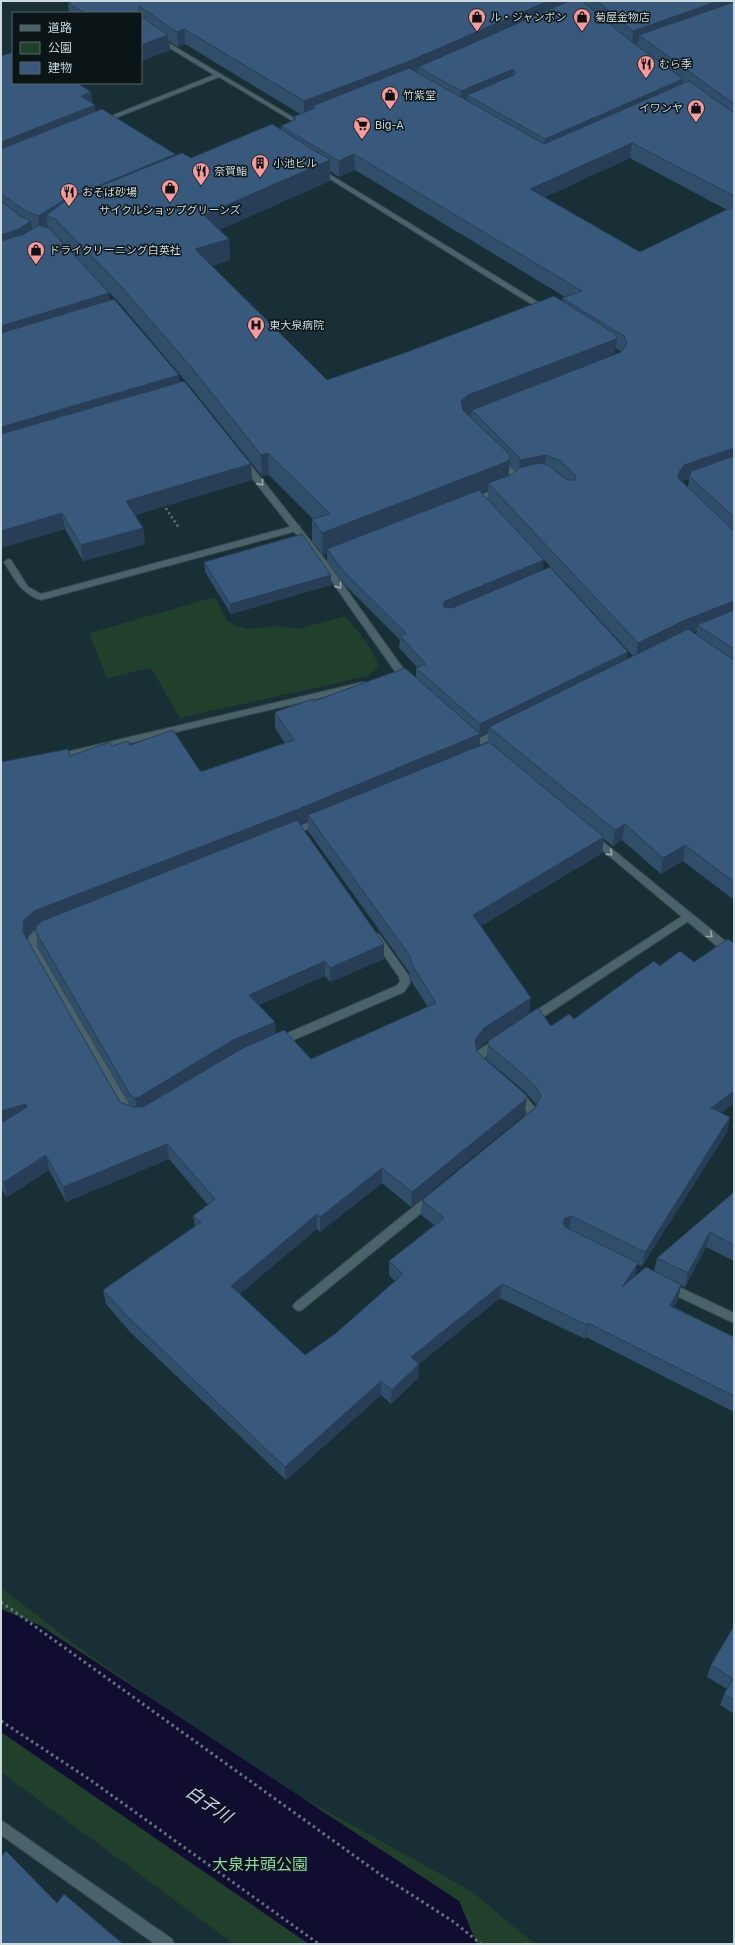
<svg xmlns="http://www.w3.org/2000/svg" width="735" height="1945" viewBox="0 0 735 1945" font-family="Inter,'Noto Sans JP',sans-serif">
  <rect width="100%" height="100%" fill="#182f35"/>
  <path fill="#21402c" d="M215 597 227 621 237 626 248 629 275 626 299 629 345 616 367 643 379 665 368 676 180 718 151 668 107 678 89 633Z
    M1 1588 81 1649 254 1771 471 1891 535 1944H234L1 1772Z"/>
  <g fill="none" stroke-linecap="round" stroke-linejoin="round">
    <path fill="#100d31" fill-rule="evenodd" d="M1 1609 41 1626 459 1901 477 1944H309L1 1732Z"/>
    <g stroke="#374a4f" stroke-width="2">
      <path id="service" d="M297 525 300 526V530L41 600C21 594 14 578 4 562L8 559 11 560 28 587 41 594Z
        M687 913 692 917 690 920 534 1023H526L525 1020 526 1017Z
        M498 1037 502 1038 503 1041 502 1044 485 1057 486 1061 490 1066 489 1069H481C476 1065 473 1059 476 1052Z
        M517 1090 521 1091 538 1111 531 1124 527 1125 523 1124 522 1121 527 1112 512 1094 513 1091Z
        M432 1193 436 1195 437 1198 436 1201 303 1309 299 1311 295 1309 293 1306 295 1303 428 1195Z
        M668 1282 734 1313V1323L664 1290 662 1287 664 1284Z"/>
    </g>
    <g stroke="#374a4f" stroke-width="2">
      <path id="minor" d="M141 22 157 36 301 122 296 123 219 77 105 122H101V120L214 75 153 38 141 27Z
        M317 169H321L551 310 544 312 317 171Z
        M240 459H246L324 558 410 678 411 680 410 682H404L399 677 318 562 240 463Z
        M497 460H503L516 472 518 481 511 489 477 503H471V499L505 485 510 481 509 475 497 464Z
        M363 682 366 683 367 685 366 687 58 760 53 757 58 754Z
        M500 728 505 731 503 733 482 744H476L474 742 476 740Z
        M320 818 323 819 325 821 323 823 291 836 286 833 288 831Z
        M593 835 596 836 734 948V958L730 957 590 840 588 838Z
        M47 925 52 929 37 940V947L133 1111 134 1114 133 1117 129 1118 125 1117 27 947 29 936 38 928Z
        M376 933 379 934 409 976 410 983 404 992 282 1045H274L273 1042 274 1039 396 986 400 982 399 977 371 937Z
        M1 1820 172 1939 174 1944H155L1 1835Z"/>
    </g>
    <path stroke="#63767b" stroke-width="2.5" stroke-dasharray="2 3" stroke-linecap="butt" d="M163 504 179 528"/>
    <path stroke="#63767b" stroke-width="3" stroke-dasharray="2.5 3.5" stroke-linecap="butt" d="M1 1602 384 1877 454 1922 481 1944
      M1 1721 89 1779 319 1944"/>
    <use href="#service" fill="#4a6269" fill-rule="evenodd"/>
    <use href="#minor" fill="#4a6269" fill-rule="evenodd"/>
  </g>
  <path fill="#304d6a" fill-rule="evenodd" d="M74 1H734V900L683 861 661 874 622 840 613 846 604 839 602 853 481 926 529 1014 483 1044 477 1051 525 1111 523 1116 411 1207 382 1183 320 1232 317 1229 239 1294 305 1355 335 1334 395 1281 389 1275V1261L434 1225 421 1215 422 1200 535 1108 536 1106 535 1103 523 1090 487 1060V1057L488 1041 551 1026 574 1019 721 1113 727 1132 642 1266 637 1264 635 1276 654 1271 657 1258 734 1192V1261L706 1247 685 1287 681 1285 678 1299 674 1307 734 1337V1412L586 1337 585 1339 500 1298 419 1364 418 1378 391 1404 381 1395 286 1480 130 1332 106 1304 103 1290 195 1226 193 1216 208 1205 169 1159 66 1202 49 1170 7 1197 1 1189V762L70 756 112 746 130 745 200 771H203L285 743 275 728V712L314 701 416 678V668L417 667 399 648 400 640 343 583 327 562V553L323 555 312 541V519H313L269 475 262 476 193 390 122 306 105 288 110 300 179 375 180 382 252 480 135 515 143 528 145 544 83 561 65 529 1 548V56L13 83H85L80 85 92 103 96 112 175 154V155L191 158 281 130V126L293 121V117L300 114 185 44 178 47 169 41 170 50 141 61V13H69L68 3ZM630 158 727 210 640 252 545 197ZM355 170 565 297 562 298V301L410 351 327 380 211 266 230 260 229 239 219 230 330 181V171L339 177ZM615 348 622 352H621L615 355ZM509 464 516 471 513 474 509 476ZM689 479 688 487 682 481ZM488 490V499L481 493ZM497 509 633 656 627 659 543 570ZM697 631 696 635 693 632ZM488 732V742L480 745V736ZM308 821V831L409 972 411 981 428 1007 311 1059 276 1034 259 1005 325 976 330 982 384 959 300 824ZM36 928V932L38 947 131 1107 120 1102 27 940 28 936Z
    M204 562 331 585 231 614 205 572Z
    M734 1626V1714L720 1705 724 1694 727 1689 707 1677 711 1665Z"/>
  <path fill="#273e56" d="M548 1H571L418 67 417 72 406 77 315 108 312 106V113L304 116V101Z
    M718 1H734V6L639 35 638 44 632 46 633 31Z
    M184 29 185 44 178 47 177 32Z
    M168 35 170 50 141 61V45Z
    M513 69 512 82 467 95V101L460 104 461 91Z
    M683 79 682 91 544 151 545 139Z
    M65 83H85L66 90Z
    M91 92 93 106 95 105 97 120 1 159V142L81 96Z
    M632 143 630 158 529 204 530 189Z
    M175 154 176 169 55 219 46 215 48 226 40 231 38 216 64 200Z
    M354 154 355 170 339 177V161Z
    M330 160V181L205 236 204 215Z
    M31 221 33 236 1 251V235Z
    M229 239 230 260 196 271 195 249Z
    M109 293 111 309 1 342V326Z
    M617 337 614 359 472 410 471 415 467 417 460 423 461 401 468 395Z
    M179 375 181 391 1 443V427Z
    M734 448V463L689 476V479L682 481 677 488 679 472 684 465Z
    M268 453 269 475 262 476 261 455Z
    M546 455 545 471 519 476 520 460Z
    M510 459 508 480 488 483V490L329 552 327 549V553L323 555 322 533Z
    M251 464 252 480 127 517 126 501Z
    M62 513 65 529 1 548V531Z
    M143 528 145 544 83 561 81 545Z
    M544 560 543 573 444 614 443 604 445 601Z
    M331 575V585L231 614 230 604Z
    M734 601V616L697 625V631L682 637 636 659 638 643 685 620Z
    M628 652 627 665 489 727 488 732 480 736 479 751 308 815V821L37 927 28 936 26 948 23 932 24 920 34 911 479 735 480 724Z
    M625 824 622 840 613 846 615 830Z
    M604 837 602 853 472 931 473 915Z
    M685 845 683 861 661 874 663 858Z
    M384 944V959L330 982V968Z
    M325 961V976L250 1009 249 995Z
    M531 998 529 1014 483 1044 474 1055 475 1040 484 1028Z
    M275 1022 276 1037 137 1112 135 1098 233 1040Z
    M734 1091V1103L708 1124 711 1108Z
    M527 1096 525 1111 523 1116 411 1207 412 1192Z
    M26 1104 29 1119 1 1128V1111Z
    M730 1117 727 1132 642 1266 645 1252Z
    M167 1144 169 1159 66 1202 63 1187Z
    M46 1155 49 1170 7 1197 4 1182Z
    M382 1168V1183L320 1232V1217Z
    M317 1214V1229L232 1301 231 1286Z
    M571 1216 569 1231 563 1223 565 1218Z
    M710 1232 706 1247 685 1287 688 1273Z
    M638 1263 635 1278 622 1287Z
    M502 1284 500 1298 419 1364 418 1378 391 1404 392 1390 411 1357Z
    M681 1285 678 1299 667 1320 670 1306Z
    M588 1323 586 1337 585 1339 587 1325Z
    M381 1381V1395L286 1480 285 1467Z"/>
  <path fill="#38597b" stroke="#273e56" d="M74 1H548L407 62 304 101 184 29 177 32 139 6V13H85L68 3Z
    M569 1H582L628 39 683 79 545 139 467 95 514 75 516 72 513 69 461 91 418 67Z
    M597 1H718L633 31Z
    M734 2V104L639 35Z
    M141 15 151 24 168 35 141 45Z
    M13 52V83H77L91 92 81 96 95 105 1 142V56Z
    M409 68 544 144 689 81 734 113V196L632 143 530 189 640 252 734 206V448L684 465 679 472 678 478 733 530H734V601L685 620 638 643 488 483 513 474 519 468 539 463 548 465 567 480H575V475L561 461 546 455 520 460 519 457 472 410 621 352 627 344 624 336 562 298 582 291 354 154 339 161 281 126 296 119 293 117 315 108 312 106Z
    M102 109 175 154 64 200 38 216 26 211 1 194V149Z
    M272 124 330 160 204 215 229 239 195 249 327 380 410 351 554 296 615 334 617 337 614 340 468 395 461 401 463 410 509 454 510 459 506 462 322 533 312 519 330 514 268 453 261 455 192 368 120 285 55 219 46 215 68 199 182 153 191 158Z
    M1 201 20 216 31 221 19 229 1 235Z
    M39 225 50 229 109 293 1 326V241L24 234Z
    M114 299 179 375 1 427V333Z
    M184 381 251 464 126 501 143 528 81 545 62 513 1 531V434Z
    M734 456V517L689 476 692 471Z
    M479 490 544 560 445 601 443 604 444 607 452 608 550 567 628 652 480 724 416 668 426 664 400 636 406 633 343 571 327 549Z
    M302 534 331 575 230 604 204 562Z
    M734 610V649L697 625Z
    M688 629 734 660V882L685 845 663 858 625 824 615 830 489 727Z
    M405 668 480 734 296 810 34 911 24 920 23 932 120 1102 133 1107H143L243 1048 284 1030 311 1059 436 1003 412 965 410 956 308 815 489 742 604 837 473 915 531 998 484 1028 475 1040 477 1052 523 1092 527 1096 524 1101 412 1192 382 1168 320 1217 317 1214 231 1286 305 1355 335 1334 403 1274 389 1261 444 1218 422 1200 535 1108 541 1096 537 1088 524 1075 488 1045V1041L538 1008 551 1026 569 1014 574 1019 654 961 660 966 680 951 694 962 728 939 734 943V1091L711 1108 730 1117 645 1252 571 1216 565 1218 563 1223 565 1227 638 1263 622 1287 646 1267 681 1285 670 1306 734 1337V1396L588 1323 587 1325 502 1284 411 1357 419 1364 392 1390 381 1381 285 1467 128 1317 103 1290 201 1222 193 1216 215 1199 167 1144 63 1187 46 1155 4 1182 1 1179V1123L27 1107 26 1104 1 1111V762L68 749 70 756 110 742 112 746 128 741 130 745 173 730 200 771H203L294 740 275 712 313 699 314 701Z
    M297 820 384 944 330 968 325 961 249 995 275 1022 233 1040 139 1097 135 1098 131 1096 36 932V926L42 921Z
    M734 1192V1245L710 1232 688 1273 657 1258Z
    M734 1626V1700L724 1694 733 1679 711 1665Z
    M6 1851 57 1903 64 1894 123 1944H1V1857Z"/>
  <defs><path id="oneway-chevron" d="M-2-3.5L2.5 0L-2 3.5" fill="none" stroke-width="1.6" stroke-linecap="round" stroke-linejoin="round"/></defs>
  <g stroke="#98aaaf">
    <use href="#oneway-chevron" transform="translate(261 483) rotate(51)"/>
    <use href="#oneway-chevron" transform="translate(339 586) rotate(55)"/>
    <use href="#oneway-chevron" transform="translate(610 853) rotate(40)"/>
    <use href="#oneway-chevron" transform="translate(710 935) rotate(39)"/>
  </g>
  <defs>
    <g id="shop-pin" transform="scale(0.9)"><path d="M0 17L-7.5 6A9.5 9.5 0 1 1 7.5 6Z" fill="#f59b9e" stroke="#0b1518"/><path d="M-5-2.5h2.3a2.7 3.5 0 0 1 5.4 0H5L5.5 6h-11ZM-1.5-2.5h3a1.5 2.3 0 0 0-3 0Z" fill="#111"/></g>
    <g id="restaurant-pin" transform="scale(0.9)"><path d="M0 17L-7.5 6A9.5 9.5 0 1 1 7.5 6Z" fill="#f59b9e" stroke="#0b1518"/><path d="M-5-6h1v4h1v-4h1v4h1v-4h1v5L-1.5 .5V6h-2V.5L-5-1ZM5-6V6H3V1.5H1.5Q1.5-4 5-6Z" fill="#111"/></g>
    <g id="supermarket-pin" transform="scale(0.9)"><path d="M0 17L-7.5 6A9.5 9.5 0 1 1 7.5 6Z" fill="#f59b9e" stroke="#0b1518"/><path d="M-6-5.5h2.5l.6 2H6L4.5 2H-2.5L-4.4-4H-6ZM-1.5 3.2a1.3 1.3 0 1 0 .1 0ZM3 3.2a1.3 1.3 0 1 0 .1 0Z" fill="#111"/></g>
    <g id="building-pin" transform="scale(0.9)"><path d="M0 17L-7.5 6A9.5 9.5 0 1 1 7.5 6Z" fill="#f59b9e" stroke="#0b1518"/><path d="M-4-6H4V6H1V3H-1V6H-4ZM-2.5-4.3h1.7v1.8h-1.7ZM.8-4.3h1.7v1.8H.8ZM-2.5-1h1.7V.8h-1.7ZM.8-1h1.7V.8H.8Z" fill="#111"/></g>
    <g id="hospital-pin" transform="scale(0.9)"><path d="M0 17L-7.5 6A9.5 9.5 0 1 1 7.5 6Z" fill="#f59b9e" stroke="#0b1518"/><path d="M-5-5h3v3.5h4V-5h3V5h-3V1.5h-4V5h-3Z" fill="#111"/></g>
  </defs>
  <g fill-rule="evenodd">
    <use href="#shop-pin" x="477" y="17"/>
    <use href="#shop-pin" x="582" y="17"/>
    <use href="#restaurant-pin" x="646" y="64"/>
    <use href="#shop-pin" x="390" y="95"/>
    <use href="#shop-pin" x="696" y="108"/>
    <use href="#supermarket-pin" x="362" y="125"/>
    <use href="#building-pin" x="260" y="163"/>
    <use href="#restaurant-pin" x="201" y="171"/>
    <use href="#shop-pin" x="170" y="188"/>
    <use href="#restaurant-pin" x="69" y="192"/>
    <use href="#shop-pin" x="36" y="250"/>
    <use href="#hospital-pin" x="256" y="325"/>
  </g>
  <g text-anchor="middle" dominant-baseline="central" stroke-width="3" stroke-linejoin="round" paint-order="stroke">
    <g font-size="11" fill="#ccdade" stroke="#0b1518" text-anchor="start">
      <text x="490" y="17">ル・ジャンポン</text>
      <text x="595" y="17">菊屋金物店</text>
      <text x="659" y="64">むら季</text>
      <text x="403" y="95">竹紫堂</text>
      <text x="683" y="108" text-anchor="end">イワンヤ</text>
      <text x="375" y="125">Big-A</text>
      <text x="273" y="163">小池ビル</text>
      <text x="214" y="171">奈賀鮨</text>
      <text x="82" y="192">おそば砂場</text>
      <text x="170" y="210" text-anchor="middle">サイクルショップグリーンズ</text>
      <text x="49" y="250">ドライクリーニング白英社</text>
      <text x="269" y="325">東大泉病院</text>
    </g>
    <g font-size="16" fill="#8ed6a7" stroke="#0b1518">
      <text x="260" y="1864">大泉井頭公園</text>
    </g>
    <g font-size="17" font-style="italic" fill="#d0d2fd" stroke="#0b1518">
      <text transform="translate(209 1804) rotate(34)">白子川</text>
    </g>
  </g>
  <rect width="735" height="1945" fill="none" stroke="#ccdade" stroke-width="4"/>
  <rect x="12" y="12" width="130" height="72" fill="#0b1518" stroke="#586467"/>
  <rect x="20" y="25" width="20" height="6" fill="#4a6269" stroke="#586467"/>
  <text x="48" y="32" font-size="12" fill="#ccdade">道路</text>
  <rect x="20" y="42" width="20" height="12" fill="#21402c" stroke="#586467"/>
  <text x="48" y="52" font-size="12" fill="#ccdade">公園</text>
  <rect x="20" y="62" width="20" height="12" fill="#38597b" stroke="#586467"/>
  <text x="48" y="72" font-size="12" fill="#ccdade">建物</text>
</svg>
